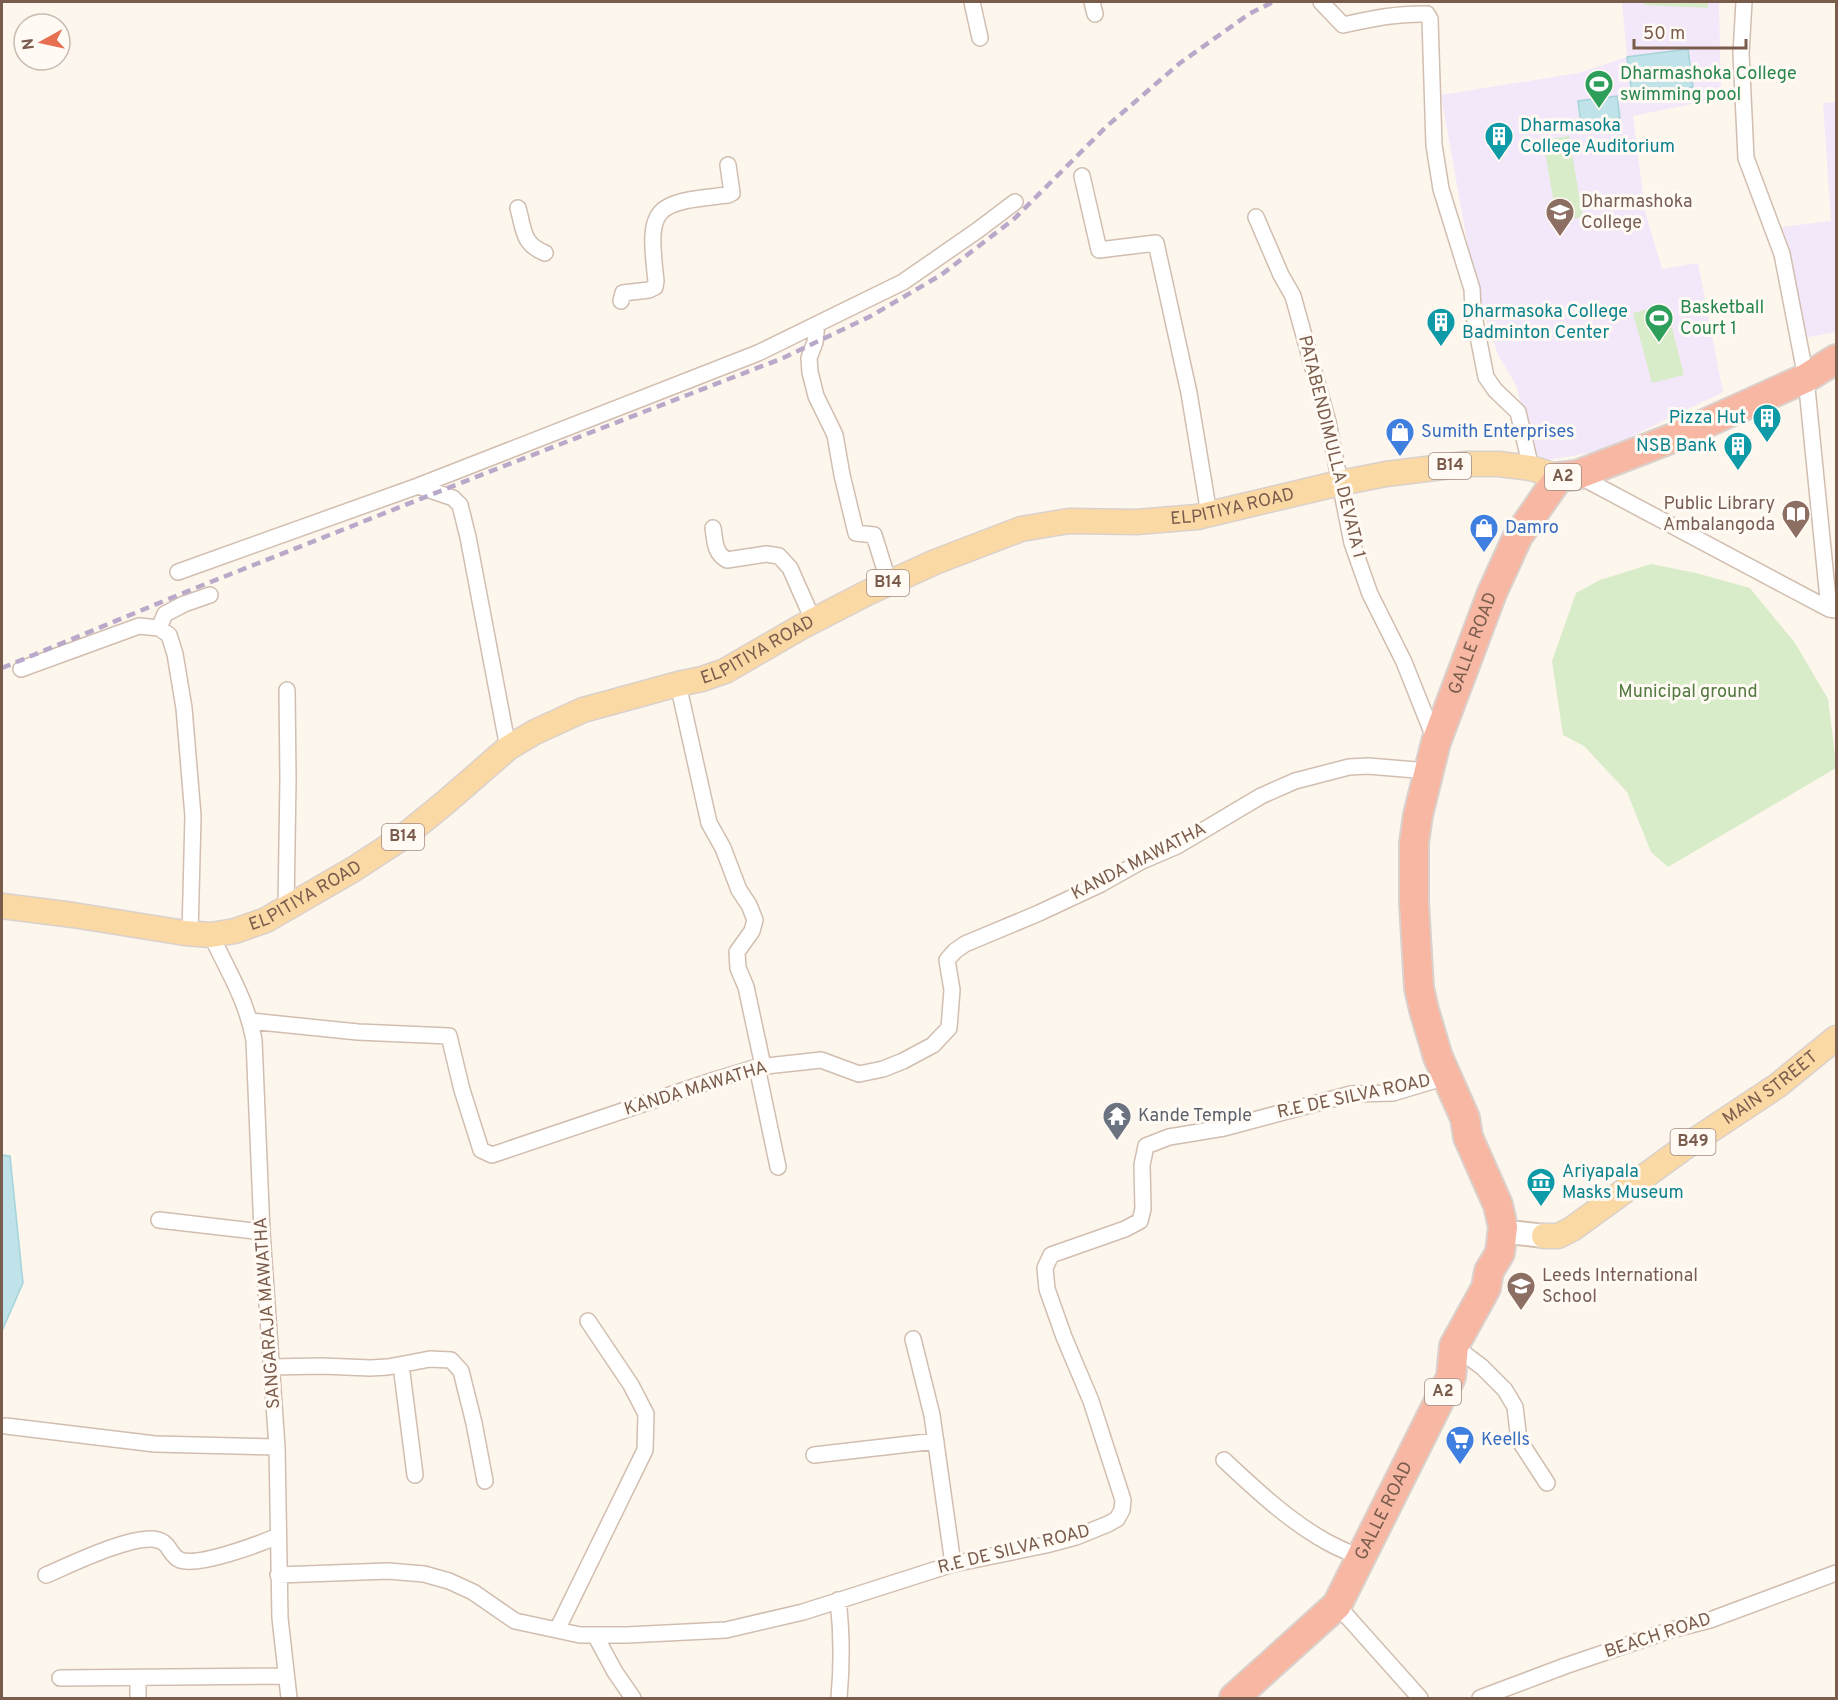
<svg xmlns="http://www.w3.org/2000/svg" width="1838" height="1700" viewBox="0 0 1838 1700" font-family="Overpass,sans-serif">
  <rect width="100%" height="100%" fill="#fdf6ec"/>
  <path fill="#f3e8fa" d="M1622 2H1719L1721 98 1633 116 1645 211 1662 269 1698 263 1723 392 1601 451 1536 462 1516 385 1498 355 1475 286 1441 95 1578 73 1627 57Z
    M1836 102V332L1804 338 1782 227 1831 221 1823 103Z"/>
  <path fill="#d8ecc9" d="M1645 2H1708V8L1644 5Z
    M1569 136 1583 217 1557 221 1543 140Z
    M1666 304 1684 375 1652 383 1633 313Z
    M1651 564 1696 573 1750 588 1795 643 1828 699 1836 763V768L1668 867 1651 852 1627 792 1584 746 1563 735 1552 661 1576 593 1600 580Z"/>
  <path fill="#bfe3e8" stroke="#a5d3da" stroke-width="1.5" d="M1688 49 1693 87 1632 95 1627 57Z
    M1617 96 1620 118 1581 124 1578 101Z
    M2 1155 10 1156 23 1283 2 1331Z"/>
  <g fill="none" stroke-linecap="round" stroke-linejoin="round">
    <g stroke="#d1beb0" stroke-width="18">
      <path id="street" d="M972 2 980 38
        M1092 2 1095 14
        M1321 2 1343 25C1371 19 1398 13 1427 14L1430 19 1434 145 1441 189 1472 289 1473 311 1486 377 1495 390 1518 412 1531 468
        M1744 2 1741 53 1746 158 1782 254 1806 378 1829 609
        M1082 176 1099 250 1156 243 1189 393 1209 514
        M518 208C524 229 522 244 545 253
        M1256 217 1281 275 1293 296 1328 422 1352 543 1370 594 1404 662 1435 740
        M621 301 623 293 649 290 655 287 656 281C647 205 653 203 728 195L732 193 728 165
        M817 324 815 342 809 358 810 372 816 396 835 435 842 475 856 533 874 535 889 583
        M1577 475 1829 609 1835 610
        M418 486 453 498 460 505 468 537 508 748
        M713 528C715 540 714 553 727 560L766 554 779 556 790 568 813 620
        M178 572 418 486 758 353 903 282 978 230 1015 202
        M159 628 165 614 184 604 210 595
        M21 669 139 626 159 628 169 635 175 654 184 708 193 816 190 934
        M678 684 709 823 723 848 739 890 749 905 755 920 752 931 737 952 738 968 746 987 763 1066
        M286 908 288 779 287 690
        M211 935C229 973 246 999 254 1040L262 1232 277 1447 280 1618 289 1698
        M250 1021 358 1032 449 1036 462 1090 481 1150 492 1155 711 1081 757 1067 821 1060 859 1074 883 1069 903 1061 933 1045 949 1028 952 990 947 960 955 951 965 944 1039 913 1101 884 1142 861 1177 846 1261 796 1295 781 1349 767 1368 766 1428 771
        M757 1067 778 1167
        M159 1220 262 1232
        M913 1339 932 1415 953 1564
        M1454 1346 1482 1367 1505 1390 1515 1407 1519 1440 1547 1483
        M401 1365 415 1475
        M271 1367 322 1366 370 1368 388 1367 430 1359 451 1360 461 1371 474 1423 485 1481
        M6 1426 155 1444 277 1447
        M814 1455 936 1441
        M1224 1460C1256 1490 1289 1521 1327 1542 1338 1548 1350 1553 1361 1558
        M46 1575C72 1564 125 1538 152 1539 171 1540 168 1555 180 1560 199 1567 259 1544 278 1536
        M278 1575 388 1571 424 1574 449 1581 473 1592 515 1621 580 1635H627L726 1630 803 1612 953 1564 1046 1545 1076 1537 1108 1524 1117 1519 1122 1510 1123 1500 1091 1401 1064 1337 1047 1289 1045 1268 1051 1255 1125 1229 1140 1221 1143 1209 1142 1165 1146 1146 1169 1137 1224 1128 1351 1094 1393 1093 1446 1077
        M838 1600C842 1633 842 1665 839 1698
        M1337 1605 1420 1698
        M557 1630 645 1450 646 1414 631 1385 588 1321
        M595 1635 615 1672 633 1698
        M60 1678 285 1676
        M138 1698V1679
        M1480 1698 1565 1666 1671 1630 1710 1620 1836 1573"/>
    </g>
    <g stroke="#d6c0b0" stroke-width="26">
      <path id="secondary" d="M1518 1233 1544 1236"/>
    </g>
    <g stroke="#dad1cd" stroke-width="27">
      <g id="primary">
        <path id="s1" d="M2 906 73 915 185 933 211 935 235 931 266 920 354 869 403 837 446 802 508 748 535 732 583 710 678 684 702 679 725 671 801 627 867 593 935 562 1021 529 1069 521 1136 522 1197 517 1340 483 1386 474 1467 464H1499L1531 468 1559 477"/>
        <path id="s2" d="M1544 1236H1558L1572 1229 1685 1147 1777 1086 1836 1038"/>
      </g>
    </g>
    <g stroke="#dad1cd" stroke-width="32">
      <g id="highway">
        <path id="s3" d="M1234 1698 1337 1605 1451 1377 1454 1346 1486 1288 1489 1271 1500 1253 1503 1227 1498 1205 1468 1137 1465 1118 1438 1057 1424 1010 1419 988 1414 903V843L1418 815 1436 742 1492 593 1518 536 1559 477 1577 475 1673 438 1806 378 1836 359"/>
      </g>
    </g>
    <use href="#street" stroke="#fff" stroke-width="15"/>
    <use href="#secondary" stroke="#fff" stroke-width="22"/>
    <use href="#primary" stroke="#fbd9a5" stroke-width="24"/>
    <use href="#highway" stroke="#f7b7a3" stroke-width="28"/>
    <path stroke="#b9a8c9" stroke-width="4.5" stroke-dasharray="9 6" stroke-linecap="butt" d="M2 668 193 589 486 473 783 358 871 316 941 275 1014 219 1107 126 1180 63 1249 14 1273 2"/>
  </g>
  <defs>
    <g id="stadium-pin" transform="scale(1.5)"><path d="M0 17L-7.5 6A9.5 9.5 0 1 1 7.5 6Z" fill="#2e9e5b" stroke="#fffaf3"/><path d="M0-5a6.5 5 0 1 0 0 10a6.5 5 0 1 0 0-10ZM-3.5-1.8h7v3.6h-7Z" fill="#fff"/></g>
    <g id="building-pin" transform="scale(1.5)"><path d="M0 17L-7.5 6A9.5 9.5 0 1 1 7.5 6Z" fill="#0f9aa8" stroke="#fffaf3"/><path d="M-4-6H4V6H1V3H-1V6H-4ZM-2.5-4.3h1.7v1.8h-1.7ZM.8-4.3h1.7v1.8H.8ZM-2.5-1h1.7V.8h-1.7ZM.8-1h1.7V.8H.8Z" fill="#fff"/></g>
    <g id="university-pin" transform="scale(1.5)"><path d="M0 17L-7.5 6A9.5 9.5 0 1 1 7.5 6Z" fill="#8d6e63" stroke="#fffaf3"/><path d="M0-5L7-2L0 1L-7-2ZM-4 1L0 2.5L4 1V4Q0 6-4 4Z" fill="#fff"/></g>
    <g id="shop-pin" transform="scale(1.5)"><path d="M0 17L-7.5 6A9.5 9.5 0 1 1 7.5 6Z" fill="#3f7fe0" stroke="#fffaf3"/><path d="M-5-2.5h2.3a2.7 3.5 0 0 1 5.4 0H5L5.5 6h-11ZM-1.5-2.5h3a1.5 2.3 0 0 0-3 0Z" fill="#fff"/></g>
    <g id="library-pin" transform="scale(1.5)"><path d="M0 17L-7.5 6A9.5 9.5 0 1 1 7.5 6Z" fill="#8d6e63" stroke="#fffaf3"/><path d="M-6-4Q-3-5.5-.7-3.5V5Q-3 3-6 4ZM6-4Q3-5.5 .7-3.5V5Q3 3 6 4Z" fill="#fff"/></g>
    <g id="temple-pin" transform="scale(1.5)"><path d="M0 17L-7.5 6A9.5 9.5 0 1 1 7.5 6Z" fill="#6b7280" stroke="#fffaf3"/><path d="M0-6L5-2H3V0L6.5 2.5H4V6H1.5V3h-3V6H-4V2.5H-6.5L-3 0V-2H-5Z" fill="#fff"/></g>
    <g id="museum-pin" transform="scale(1.5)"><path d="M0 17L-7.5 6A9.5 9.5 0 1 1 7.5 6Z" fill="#0f9aa8" stroke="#fffaf3"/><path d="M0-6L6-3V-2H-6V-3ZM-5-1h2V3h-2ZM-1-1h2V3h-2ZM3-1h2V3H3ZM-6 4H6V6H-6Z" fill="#fff"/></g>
    <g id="school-pin" transform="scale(1.5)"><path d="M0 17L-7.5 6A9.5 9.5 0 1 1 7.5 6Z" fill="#8d6e63" stroke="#fffaf3"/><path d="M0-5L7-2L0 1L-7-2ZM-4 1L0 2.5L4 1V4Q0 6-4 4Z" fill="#fff"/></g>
    <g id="supermarket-pin" transform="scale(1.5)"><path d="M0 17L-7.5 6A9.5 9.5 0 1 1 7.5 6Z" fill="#3f7fe0" stroke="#fffaf3"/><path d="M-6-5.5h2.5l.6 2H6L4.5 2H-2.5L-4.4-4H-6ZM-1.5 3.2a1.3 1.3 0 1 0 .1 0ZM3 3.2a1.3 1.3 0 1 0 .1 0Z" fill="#fff"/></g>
  </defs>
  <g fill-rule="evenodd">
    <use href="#stadium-pin" x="1599" y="84"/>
    <use href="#building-pin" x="1499" y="136"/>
    <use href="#university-pin" x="1560" y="212"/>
    <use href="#stadium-pin" x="1659" y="318"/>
    <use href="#building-pin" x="1441" y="322"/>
    <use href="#building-pin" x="1767" y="418"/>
    <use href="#shop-pin" x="1400" y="432"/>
    <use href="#building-pin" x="1738" y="446"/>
    <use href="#library-pin" x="1796" y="514"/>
    <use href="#shop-pin" x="1484" y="528"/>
    <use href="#temple-pin" x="1117" y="1116"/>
    <use href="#museum-pin" x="1541" y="1182"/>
    <use href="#school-pin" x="1521" y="1286"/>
    <use href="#supermarket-pin" x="1460" y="1440"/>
  </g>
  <g text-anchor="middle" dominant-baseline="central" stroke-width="6" stroke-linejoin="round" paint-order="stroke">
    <g fill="#fffaf3" stroke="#a28b7f" stroke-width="1.5">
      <rect x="1429" y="453" width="42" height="26" rx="4.5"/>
      <rect x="1545" y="464" width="36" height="26" rx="4.5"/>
      <rect x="867" y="570" width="42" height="26" rx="4.5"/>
      <rect x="382" y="824" width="42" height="26" rx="4.5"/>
      <rect x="1670.5" y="1129" width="45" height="26" rx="4.5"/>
      <rect x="1425" y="1379" width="36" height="26" rx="4.5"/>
    </g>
    <g font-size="16" font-weight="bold" fill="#7a5c4d">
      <text x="1450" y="466">B14</text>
      <text x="1563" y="477">A2</text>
      <text x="888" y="583">B14</text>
      <text x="403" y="837">B14</text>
      <text x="1693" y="1142">B49</text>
      <text x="1443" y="1392">A2</text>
    </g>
    <g font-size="18" fill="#27864d" stroke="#fffaf3" text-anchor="start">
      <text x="1620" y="74">Dharmashoka College<tspan x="1620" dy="21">swimming pool</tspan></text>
      <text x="1680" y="308">Basketball<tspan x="1680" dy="21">Court 1</tspan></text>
    </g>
    <g font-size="18" fill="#0d838f" stroke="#fffaf3" text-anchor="start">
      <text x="1520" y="126">Dharmasoka<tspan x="1520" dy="21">College Auditorium</tspan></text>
      <text x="1462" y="312">Dharmasoka College<tspan x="1462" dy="21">Badminton Center</tspan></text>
      <text x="1746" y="418" text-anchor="end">Pizza Hut</text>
      <text x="1717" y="446" text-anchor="end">NSB Bank</text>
      <text x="1562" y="1172">Ariyapala<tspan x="1562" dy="21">Masks Museum</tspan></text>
    </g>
    <g font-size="18" fill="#785e54" stroke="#fffaf3" text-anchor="start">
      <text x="1581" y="202">Dharmashoka<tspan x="1581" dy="21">College</tspan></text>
      <text x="1775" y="504" text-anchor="end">Public Library<tspan x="1775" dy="21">Ambalangoda</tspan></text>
      <text x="1542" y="1276">Leeds International<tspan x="1542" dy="21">School</tspan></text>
    </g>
    <g font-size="18" fill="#366cbe" stroke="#fffaf3" text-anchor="start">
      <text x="1421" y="432">Sumith Enterprises</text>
      <text x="1505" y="528">Damro</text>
      <text x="1481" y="1440">Keells</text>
    </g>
    <g font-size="18" fill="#7a5c4d" stroke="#fffaf3">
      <text transform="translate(1331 447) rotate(76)">PATABENDIMULLA DEVATA 1</text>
      <text stroke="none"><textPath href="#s1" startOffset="1340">ELPITIYA ROAD</textPath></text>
      <text stroke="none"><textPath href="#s3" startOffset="1164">GALLE ROAD</textPath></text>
      <text stroke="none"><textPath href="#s1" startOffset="836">ELPITIYA ROAD</textPath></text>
      <text transform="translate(1139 862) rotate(-27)">KANDA MAWATHA</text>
      <text stroke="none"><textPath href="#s1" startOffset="314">ELPITIYA ROAD</textPath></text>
      <text stroke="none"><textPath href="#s2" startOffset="273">MAIN STREET</textPath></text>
      <text transform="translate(696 1089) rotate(-17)">KANDA MAWATHA</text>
      <text transform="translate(1354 1097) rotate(-12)">R.E DE SILVA ROAD</text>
      <text transform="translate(268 1313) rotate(-94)">SANGARAJA MAWATHA</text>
      <text stroke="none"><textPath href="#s3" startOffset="244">GALLE ROAD</textPath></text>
      <text transform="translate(1014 1550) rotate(-14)">R.E DE SILVA ROAD</text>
      <text transform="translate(1658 1636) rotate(-18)">BEACH ROAD</text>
    </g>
    <g font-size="18" fill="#537a41" stroke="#fffaf3">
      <text x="1688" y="692">Municipal ground</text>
    </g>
    <g font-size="18" fill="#5b616d" stroke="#fffaf3" text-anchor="start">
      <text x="1138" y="1116">Kande Temple</text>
    </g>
  </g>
  <rect width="1838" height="1700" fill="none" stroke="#7a5c4d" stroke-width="6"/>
  <g transform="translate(42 42) rotate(262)"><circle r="28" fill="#fffaf3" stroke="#cabbb1" stroke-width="1.5"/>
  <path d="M0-4.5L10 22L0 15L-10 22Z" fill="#e76f51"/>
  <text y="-9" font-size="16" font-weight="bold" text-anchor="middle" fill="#7a5c4d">N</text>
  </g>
  <path d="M1634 39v9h112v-9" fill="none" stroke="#7a5c4d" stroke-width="3"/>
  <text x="1643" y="39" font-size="18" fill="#7a5c4d" stroke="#fffaf3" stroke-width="4.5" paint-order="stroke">50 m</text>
</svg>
